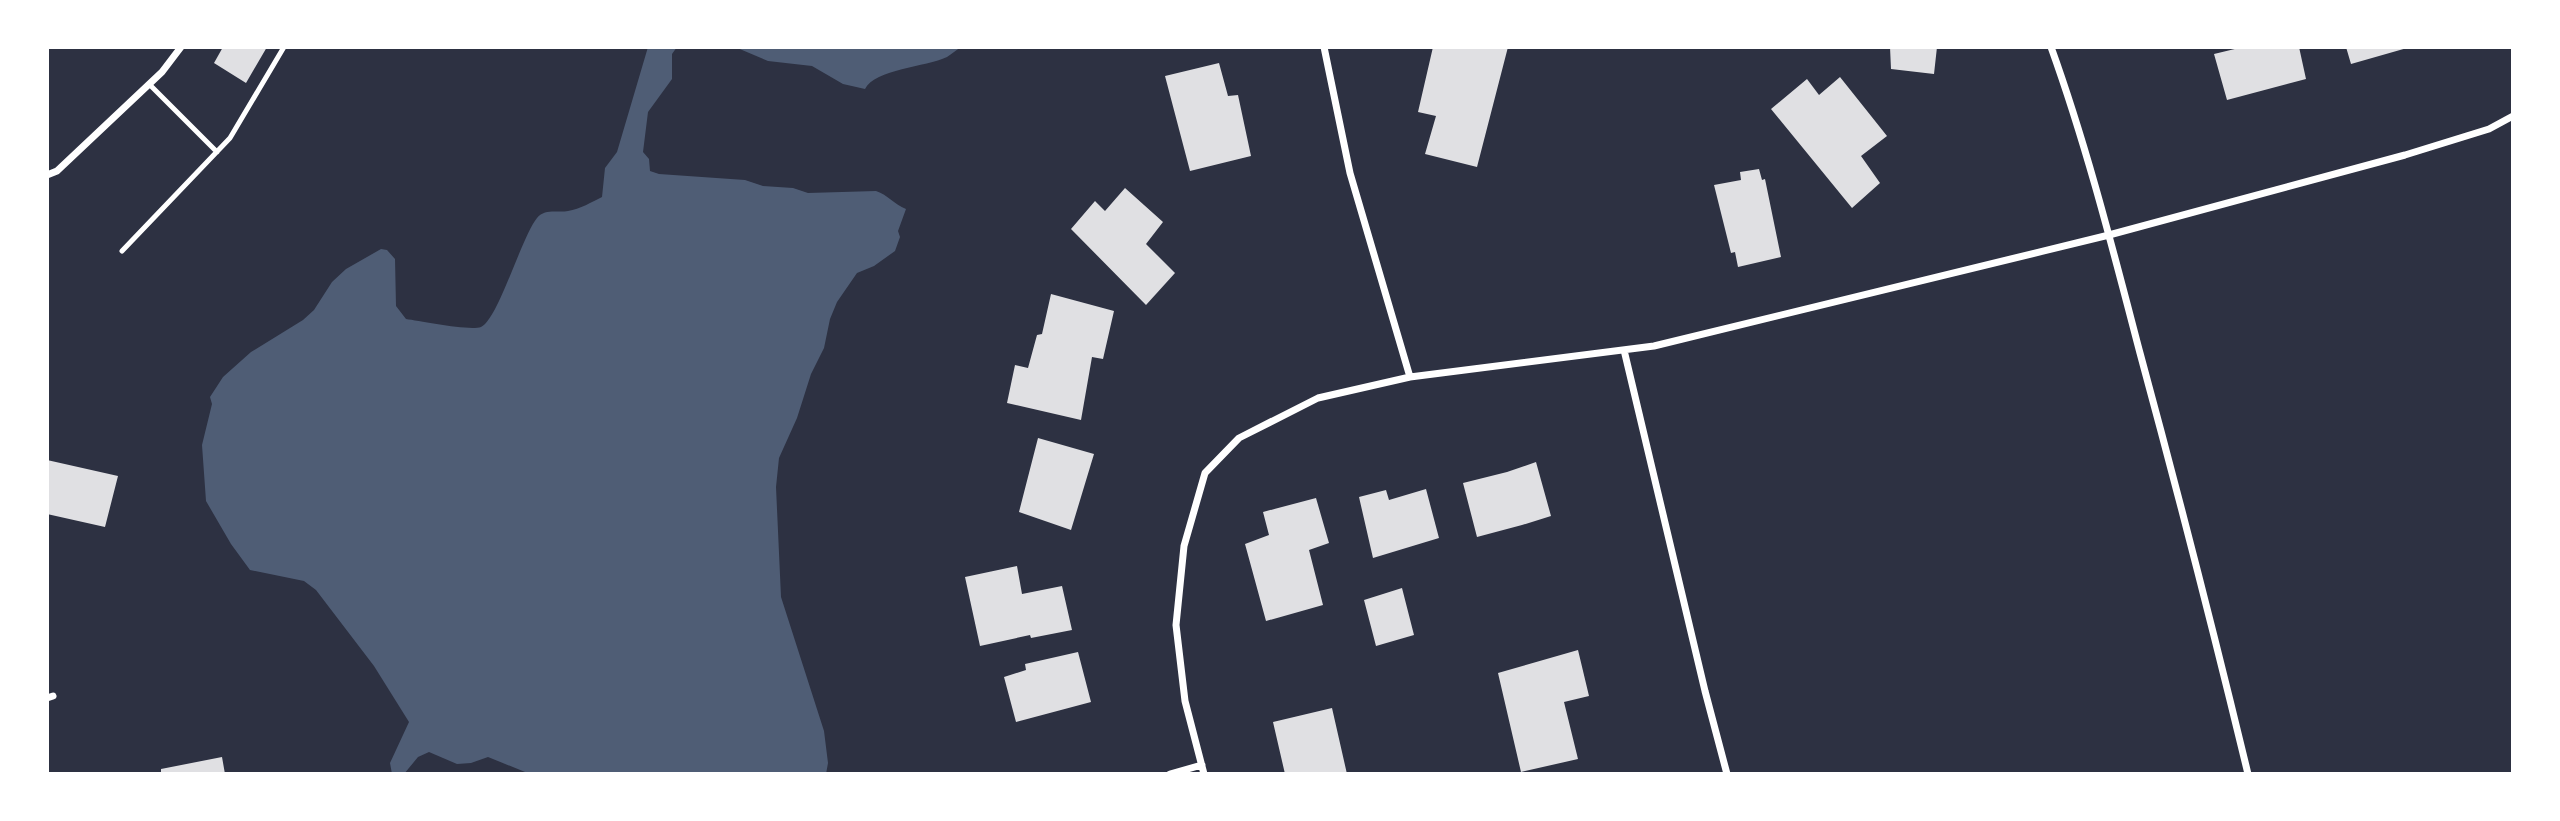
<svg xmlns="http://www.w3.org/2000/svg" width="2560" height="821" viewBox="0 0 2560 821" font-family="'Times New Roman',serif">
  <rect width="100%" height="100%" fill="#2d3142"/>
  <path fill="#4f5d75" d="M648 47H677L672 54V79L648 112 643 152 649 159 650 171 659 174 745 180 763 186 793 188 808 193 876 191C888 195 894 204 906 209L898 231 900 237 895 251 874 266 857 273 837 302 830 319 824 348 811 374 797 418 779 458 776 487 781 597 824 731 828 763 826 774H530L488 757 471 763 457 764 429 752 418 757 404 774H392L390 763 409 722 374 666 316 590 304 581 250 570 231 544 206 501 202 445 212 404 210 397 223 377 251 352 303 320 314 310 332 282 346 269 381 249 387 250 395 259 396 306 406 319C420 321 469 331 481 327 498 320 521 238 537 218 545 208 558 213 568 211 580 209 592 202 602 197L605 168 617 152Z
    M735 47H961C956 50 952 54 947 57 926 67 875 69 865 89L843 84 812 66 768 61Z"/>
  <path fill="#e0e0e3" d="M223 47H267L246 83 214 63Z
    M1433 47H1508L1477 167 1425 154 1436 116 1418 112Z
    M1890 47H1937L1934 74 1891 69Z
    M2243 47H2299L2306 79 2227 100 2214 54Z
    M2346 47H2407V48L2351 64Z
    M1219 63 1228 96 1238 95 1251 156 1190 171 1165 76Z
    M1840 77 1887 136 1861 156 1880 183 1852 208 1771 109 1807 79 1819 95Z
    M1759 169 1762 180 1765 179 1781 257 1738 267 1735 252 1731 253 1714 185 1741 180 1740 172Z
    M1125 188 1163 222 1146 244 1175 273 1146 305 1071 229 1095 201 1105 211Z
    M1051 294 1114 311 1103 359 1092 357 1081 420 1007 403 1015 365 1028 368 1037 335 1042 334Z
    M1038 438 1094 454 1071 530 1019 512Z
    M47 460 118 476 105 527 47 514Z
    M1536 462 1551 516 1522 525 1477 537 1463 483 1507 472Z
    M1426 489 1439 538 1373 558 1359 497 1386 490 1389 500Z
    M1316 498 1329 543 1309 550 1323 605 1266 621 1245 544 1269 535 1263 512Z
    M1017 566 1022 594 1062 586 1072 630 1031 638 1030 635 980 646 965 577Z
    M1402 588 1414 635 1376 646 1364 600Z
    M1578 650 1589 696 1564 702 1578 759 1521 772 1498 673Z
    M1078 652 1091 702 1016 722 1004 677 1026 670 1025 664Z
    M1332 708 1347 774H1285L1273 722Z
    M222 757 225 774H161V769Z"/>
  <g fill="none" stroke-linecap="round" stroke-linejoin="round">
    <path stroke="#fff" stroke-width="5" d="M149 84 217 152
      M122 251 230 138 284 47"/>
    <path stroke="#fff" stroke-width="7" d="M1324 47 1350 173 1410 377
      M2051 47C2087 147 2113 250 2140 353 2178 493 2214 633 2248 774
      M47 175 57 171 162 72 181 47
      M1624 350 1705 691 1727 774
      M47 698 53 696
      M1170 774 1202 765
      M1204 774 1185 701 1176 625 1184 546 1205 473 1239 438 1318 398 1410 377 1654 346 2109 235 2405 155 2489 129 2513 116"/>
  </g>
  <rect width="2560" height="821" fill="none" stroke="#ffffff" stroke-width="98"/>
</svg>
